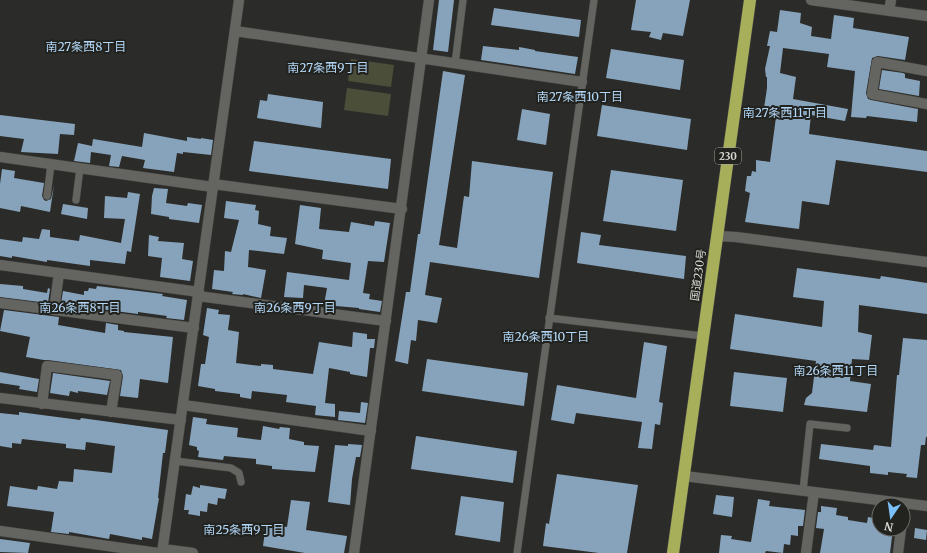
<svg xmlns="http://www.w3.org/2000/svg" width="927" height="553" viewBox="0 0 927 553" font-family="Merriweather,'Noto Sans JP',serif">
  <rect width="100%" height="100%" fill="#2b2c29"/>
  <path fill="#4b4e39" d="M351 59 394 65 391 87 348 81Z
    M347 88 391 94 388 116 344 110Z"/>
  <path fill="#87a3bb" d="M439 0H454L448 52 433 50Z
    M636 0H690L683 36 663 33 661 40 649 37 651 32 631 30Z
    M494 8 581 20 579 37 491 25Z
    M780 10 801 13 800 23 812 27 811 36 831 39 834 15 854 18 853 28 909 37 905 60 878 56 872 58 866 93 868 99 871 100 918 109 917 122 867 116 866 118 851 117 855 71 827 67 829 54 783 48 780 73 796 77 793 99 848 109 845 121 811 115 809 134 927 151V172L836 160 829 205 802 201 799 229 745 222 750 193 745 191 747 176H751L752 171 756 172V160L770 162 776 117 763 115 767 88V77H766L765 69 770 46H767L770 31 777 32Z
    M483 46 519 50V47L535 50V51L578 57 575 74 481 60Z
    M611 49 684 60 680 90 606 78Z
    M882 70 903 73 905 74V78L920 81 919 96 879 89Z
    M443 71 465 75 439 245 457 248 464 196 469 197 472 161 553 172 539 278 430 262 425 295 442 298 437 323 418 320 416 341 411 340 408 364 395 361 406 292H410L418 234H420Z
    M268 94 323 102 321 128 257 118 260 100 267 101Z
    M602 105 691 119 687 150 597 136Z
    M522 109 550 114 546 145 517 140Z
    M0 115 75 124 74 135 60 134 58 154 21 152 24 139 0 136Z
    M144 133 187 141V137L201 139V138L213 140 211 155 183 152V154L177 153 174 172 143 168 145 160 122 156 119 167 109 166 111 155 91 152 90 163 74 161 78 143 92 146 93 139 142 147Z
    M254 141 391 159 388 189 249 171Z
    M2 169 15 171 14 178 44 183 42 196 44 200 46 201 51 199 54 185 50 212 21 206 20 212 0 208V184Z
    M611 170 683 180 676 231 603 221Z
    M154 188 168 189 166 203 187 206 188 203 202 205 199 223 169 219V217L151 214 152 196Z
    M128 192 140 194 131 252 127 251 125 264 90 260V266L47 260V262L12 256V258L0 256V239L22 242 23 237 39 239 42 229 50 230V237L79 241 80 235 121 243 125 219 104 218 105 196 127 198Z
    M226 201 256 205 255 210 259 211 258 224 271 227 270 236 287 238 284 254 249 250 248 267 266 270 261 298 243 294V295L232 294 233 292 212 289 214 270 224 271 225 251 231 252 239 220 224 218Z
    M63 204 88 208 87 219 61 214Z
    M300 205 321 208 319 229 349 232 351 222 374 226 375 221 390 223 384 262 368 261 363 293 370 294 369 299 382 301 380 312 359 309V308L324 305 327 288 304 285 303 298 284 297 287 272 349 280 351 263 322 259 323 250 295 244Z
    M581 232 601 235 599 245 686 256 684 279 577 263Z
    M149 235 159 237 158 241 184 243 182 259 193 261 190 281 160 277 162 258 148 256Z
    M797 268 880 279 881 276 927 283V314L859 305 858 332 872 335 869 360 852 359 850 381 871 384 867 412 804 405 806 398 812 393 816 361 730 349 735 314 822 327 824 301 793 297Z
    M0 284 23 286V289L47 293 48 288 50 289 48 303 0 297Z
    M97 286 163 294 162 296 187 300 184 320 166 318 167 316 138 312V314L61 304 63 291 84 295V291H88L89 288 96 289Z
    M207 308 219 310 218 314 230 315 228 330 239 332 236 363 261 366V364L273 365V369L313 374 319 342 352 347 353 332 367 334V339H375L374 348H370L367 377 350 374V372L329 368 325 403 335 404V417L315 415 316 406 286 402 287 395 252 391 251 399 240 397V394L215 391V389L198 386 201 364H205L209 337 203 335Z
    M4 310 59 317 58 325 105 333 106 323 118 325V330L124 331V332L173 337 168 383 140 379 138 398 120 396 123 376 121 370 48 360H44L26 357 30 337 0 331Z
    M903 338 927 340V437H926L925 445H921L917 478 906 477 907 474 888 472V475L870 473V466L819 459 821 444 873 450 874 445 891 447 897 375H899Z
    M644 342 667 346 659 402 663 403 660 425 655 424 652 449 638 448 642 422 576 413 574 424 551 420 557 385 636 398Z
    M427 359 528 373 524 406 422 391Z
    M0 372 39 379 37 392 19 389 20 386 0 383Z
    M734 372 787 378 783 412 730 406Z
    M53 373 110 381 107 395 78 391V393L70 391 69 396 50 393Z
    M361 402 368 403 365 423 338 420 339 411 360 413Z
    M19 412 80 420 81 418 168 430 165 453H163L158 498H159L152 539 142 537V540L110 534 109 539 69 532V534L51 532 54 512 7 506 10 486 37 490 38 486 57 489 59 481 73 482 74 469 112 473 115 446 86 442 85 450 66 448V444L22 439 21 444 12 443V448L0 446V413L19 415Z
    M193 417 207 419 206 424 238 428 237 437 261 440 263 426 279 429 280 427 290 428 289 439 304 442V445L319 446 315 472 272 469V466L256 464V459L224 456 223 460 198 457 199 451 197 450V447L189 445Z
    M416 436 517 451 513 483 411 469Z
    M348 444 362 445 360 457H356L352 479 350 505 328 502 335 445 348 446Z
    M557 474 638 485 627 553H599L543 546 546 523 549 524Z
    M200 485 227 489 225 499 218 498 217 505 208 503 207 512 200 511V516L188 514 189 510H184L186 494 191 495 193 486 200 488Z
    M716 495 734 497 732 517 713 514Z
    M461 496 504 502 500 542 455 535Z
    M758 499 770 501 769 506 805 510 803 526H798V536L791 535 790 545 784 544 783 553 766 551 765 553H719L721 535 732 536 731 539 751 542Z
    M291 500 310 502 306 530 347 536 344 553H305L263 546 266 524 287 527Z
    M821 506 837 508 836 515 848 517V520L867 523 868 517 879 519V529H893L890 553H820L824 529 816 528 818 512H821Z
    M915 528 927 530 926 540 914 538Z
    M0 539 30 543 28 553 0 552Z"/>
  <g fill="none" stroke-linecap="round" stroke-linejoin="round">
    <g stroke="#474744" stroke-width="8">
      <path id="lane" d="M455 64 463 0
        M47 196 51 164
        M76 200 80 168
        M549 318 703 336
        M175 461 231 468 239 473 241 482
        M803 491 810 424 847 428
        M517 553 594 0"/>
    </g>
    <g stroke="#474744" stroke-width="11">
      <path id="street" d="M811 0 927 16
        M889 11 891 0
        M235 31 582 82
        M927 71 877 62 872 94 927 104
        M0 157 213 187
        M213 184 402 209
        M717 236 736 237 927 262
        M0 265 199 292
        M198 296 386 321
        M0 303 194 328
        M54 310 59 273
        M0 398 181 420
        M42 404 47 366 117 375 111 412
        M183 405 371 431
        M684 476 927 506
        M0 531 158 553
        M163 549 193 553
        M162 553 239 0
        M354 553 429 0
        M806 553 814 492
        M898 553 901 529"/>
    </g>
    <g stroke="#474744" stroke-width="13">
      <path id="highway" d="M673 553 750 0"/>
    </g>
    <use href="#lane" stroke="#646561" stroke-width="7"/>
    <use href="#street" stroke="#646561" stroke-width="10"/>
    <use href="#highway" stroke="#a8af5b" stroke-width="12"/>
  </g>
  <g text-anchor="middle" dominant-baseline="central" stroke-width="4" stroke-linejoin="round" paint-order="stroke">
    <rect fill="#22221f" stroke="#a1a19e" stroke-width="1" x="715" y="148" width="26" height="16" rx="3"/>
    <g font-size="10" font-weight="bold" fill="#d7d7d5">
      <text x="728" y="156">230</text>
    </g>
    <g font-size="11" fill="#d7d7d5" stroke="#22221f">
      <text transform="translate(698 275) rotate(-82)">国道230号</text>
    </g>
    <g font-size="12" fill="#b2d7f7" stroke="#22221f">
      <text x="86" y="46">南27条西8丁目</text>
      <text x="328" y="67">南27条西9丁目</text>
      <text x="580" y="96">南27条西10丁目</text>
      <text x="785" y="112">南27条西11丁目</text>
      <text x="80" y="307">南26条西8丁目</text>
      <text x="295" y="307">南26条西9丁目</text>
      <text x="546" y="336">南26条西10丁目</text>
      <text x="836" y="370">南26条西11丁目</text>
      <text x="244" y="529">南25条西9丁目</text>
    </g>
  </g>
  <g transform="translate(891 517) rotate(193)"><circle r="19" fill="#22221f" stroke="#6a6a68"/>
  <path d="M0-3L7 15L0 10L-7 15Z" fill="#79bff8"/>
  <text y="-6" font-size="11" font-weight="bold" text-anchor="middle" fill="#d7d7d5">N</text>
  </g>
</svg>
